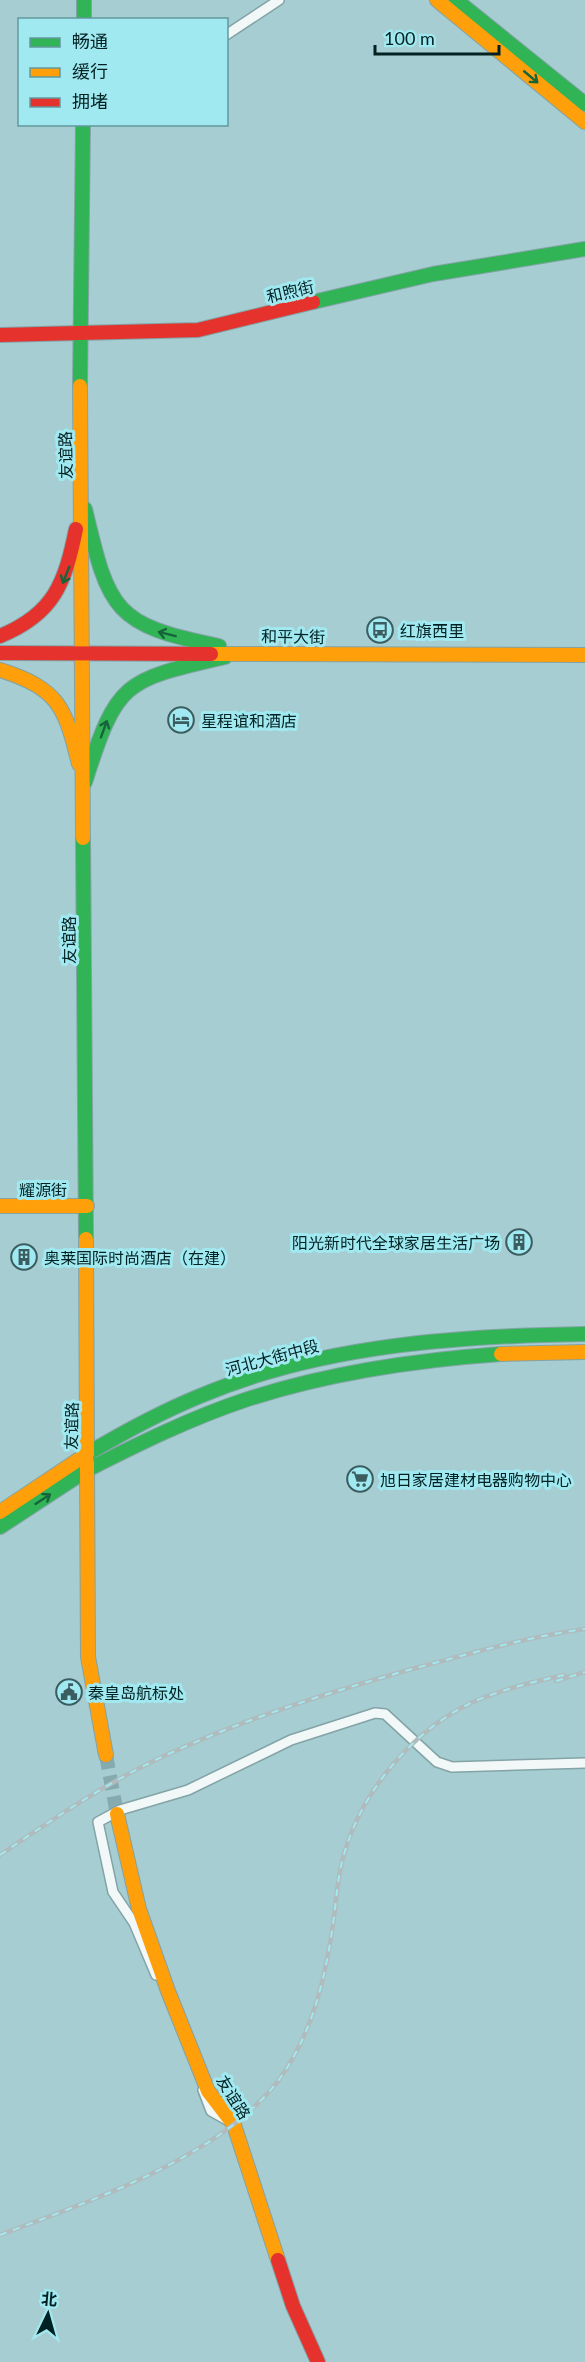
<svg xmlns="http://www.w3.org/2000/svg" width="585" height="2362" viewBox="0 0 585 2362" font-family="Lato,'Noto Sans SC',sans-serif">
  <rect width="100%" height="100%" fill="#a6cdd1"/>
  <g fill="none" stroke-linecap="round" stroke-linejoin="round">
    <path stroke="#85abae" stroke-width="14" stroke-dasharray="14 7" stroke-linecap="butt" d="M106 1755 117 1814"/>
    <g stroke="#83a3a6" stroke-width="12">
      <path id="street" d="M226 35 279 0
        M156 1975 134 1923 113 1892 98 1822 120 1810 188 1790 291 1740 375 1713 385 1714 437 1762 452 1767 585 1763
        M203 2090 211 2111 227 2120"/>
    </g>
    <g stroke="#83a3a6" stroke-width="16">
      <path id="fast" d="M84 0V20
        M456 0 585 104
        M313 302 433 274 585 249
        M80 386 83 124
        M85 509C109 611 114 625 219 646
        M85 782C117 681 124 680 225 657
        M83 838 86 1239
        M87 1454C124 1432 161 1412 200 1396 321 1345 456 1336 585 1334
        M87 1470C138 1444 191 1418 245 1400 327 1373 416 1360 501 1354
        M0 1527 87 1470"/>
    </g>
    <g stroke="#83a3a6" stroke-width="16">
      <path id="slow" d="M437 0 585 122
        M80 386 83 838
        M211 654 585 655
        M0 670C60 689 65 708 79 764
        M0 1206H87
        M501 1354 585 1352
        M87 1462 88 1657 106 1755
        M0 1512 87 1454 86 1239
        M117 1814 139 1909 168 1991 208 2091 234 2125 278 2260"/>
    </g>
    <g stroke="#83a3a6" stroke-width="16">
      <path id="jam" d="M0 335 198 330 313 302
        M0 636C54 614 65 583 76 529
        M0 653 211 654
        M278 2260 293 2306 318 2362"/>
    </g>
    <use href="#street" stroke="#f2f8f8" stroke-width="9"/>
    <use href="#fast" stroke="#30b455" stroke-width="14"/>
    <use href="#slow" stroke="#ff9f0a" stroke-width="14"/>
    <use href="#jam" stroke="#e5322d" stroke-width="14"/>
    <g stroke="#b0bbbd" stroke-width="4.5">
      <path id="rail" d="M556 1681 585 1672
        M0 1855C53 1819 106 1783 164 1756 244 1719 327 1693 412 1669 469 1654 526 1637 585 1629
        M0 2235C89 2201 218 2159 278 2081 312 2035 325 1980 333 1924 336 1904 337 1882 342 1862 358 1795 411 1731 473 1702 503 1689 533 1682 564 1675"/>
    </g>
    <use href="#rail" stroke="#a1e9f0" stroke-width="2" stroke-dasharray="7" stroke-linecap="butt"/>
  </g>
  <defs><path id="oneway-shaft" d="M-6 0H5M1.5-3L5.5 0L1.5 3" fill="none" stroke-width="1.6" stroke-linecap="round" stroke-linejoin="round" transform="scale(1.5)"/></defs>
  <g stroke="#17633a">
    <use href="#oneway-shaft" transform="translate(531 77) rotate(40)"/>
    <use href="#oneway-shaft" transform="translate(66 575) rotate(112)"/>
    <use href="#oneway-shaft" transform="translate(167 634) rotate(-166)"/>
    <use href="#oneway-shaft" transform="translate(104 729) rotate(-70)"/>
    <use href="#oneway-shaft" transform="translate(43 1499) rotate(-33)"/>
  </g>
  <defs>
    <g id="bus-ring" transform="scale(1.35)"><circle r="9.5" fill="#a1e9f0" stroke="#3b5d60" stroke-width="1.5"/><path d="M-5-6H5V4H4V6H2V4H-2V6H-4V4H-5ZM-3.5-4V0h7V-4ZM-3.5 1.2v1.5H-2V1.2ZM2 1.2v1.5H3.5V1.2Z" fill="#3b5d60"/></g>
    <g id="hotel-ring" transform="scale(1.35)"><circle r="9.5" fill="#a1e9f0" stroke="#3b5d60" stroke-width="1.5"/><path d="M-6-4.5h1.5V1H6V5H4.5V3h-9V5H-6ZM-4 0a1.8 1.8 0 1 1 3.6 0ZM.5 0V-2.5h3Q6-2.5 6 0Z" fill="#3b5d60"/></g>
    <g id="building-ring" transform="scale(1.35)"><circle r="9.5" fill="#a1e9f0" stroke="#3b5d60" stroke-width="1.5"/><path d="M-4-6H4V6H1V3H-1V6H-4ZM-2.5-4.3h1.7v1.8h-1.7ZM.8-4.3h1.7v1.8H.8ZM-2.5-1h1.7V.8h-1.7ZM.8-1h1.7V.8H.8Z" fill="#3b5d60"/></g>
    <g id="supermarket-ring" transform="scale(1.35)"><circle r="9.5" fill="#a1e9f0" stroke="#3b5d60" stroke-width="1.5"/><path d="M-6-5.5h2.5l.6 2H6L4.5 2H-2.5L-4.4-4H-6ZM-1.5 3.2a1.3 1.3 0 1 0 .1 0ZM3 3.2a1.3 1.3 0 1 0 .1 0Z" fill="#3b5d60"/></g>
    <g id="civic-ring" transform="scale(1.35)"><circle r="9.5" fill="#a1e9f0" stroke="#3b5d60" stroke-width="1.5"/><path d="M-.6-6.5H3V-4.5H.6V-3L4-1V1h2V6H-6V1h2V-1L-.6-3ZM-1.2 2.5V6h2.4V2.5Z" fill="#3b5d60"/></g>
  </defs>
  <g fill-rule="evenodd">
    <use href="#bus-ring" x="380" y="630"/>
    <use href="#hotel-ring" x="181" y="720"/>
    <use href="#building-ring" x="519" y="1242"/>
    <use href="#building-ring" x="24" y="1257"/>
    <use href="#supermarket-ring" x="360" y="1479"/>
    <use href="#civic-ring" x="69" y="1692"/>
  </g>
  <g text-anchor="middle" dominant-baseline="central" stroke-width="6" stroke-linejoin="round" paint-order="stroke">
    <g font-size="16" fill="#022123" stroke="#a1e9f0">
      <text transform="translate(290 291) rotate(-13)">和煦街</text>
      <text transform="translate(65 455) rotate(-91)">友谊路</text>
      <text transform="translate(293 636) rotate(1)">和平大街</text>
      <text transform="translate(68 940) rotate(-90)">友谊路</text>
      <text x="43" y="1189">耀源街</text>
      <text transform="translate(272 1357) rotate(-15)">河北大街中段</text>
      <text transform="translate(71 1426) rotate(-89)">友谊路</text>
      <text transform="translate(234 2097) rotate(58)">友谊路</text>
    </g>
    <g font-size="16" fill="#022123" stroke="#a1e9f0" text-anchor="start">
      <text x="400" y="630">红旗西里</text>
      <text x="201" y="720">星程谊和酒店</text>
      <text x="500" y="1242" text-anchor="end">阳光新时代全球家居生活广场</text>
      <text x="44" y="1257">奥莱国际时尚酒店（在建）</text>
      <text x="380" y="1479">旭日家居建材电器购物中心</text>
      <text x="88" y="1692">秦皇岛航标处</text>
    </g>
  </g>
  <rect x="18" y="18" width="210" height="108" fill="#a1e9f0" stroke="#61999e" stroke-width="1.5"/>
  <rect x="30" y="38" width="30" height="9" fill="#30b455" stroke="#61999e" stroke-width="1.5"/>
  <text x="72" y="48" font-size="18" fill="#022123">畅通</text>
  <rect x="30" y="68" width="30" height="9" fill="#ff9f0a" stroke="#61999e" stroke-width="1.5"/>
  <text x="72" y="78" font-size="18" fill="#022123">缓行</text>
  <rect x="30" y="98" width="30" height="9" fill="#e5322d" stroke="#61999e" stroke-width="1.5"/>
  <text x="72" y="108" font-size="18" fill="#022123">拥堵</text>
  <g transform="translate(48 2314) rotate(5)" stroke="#a1e9f0" stroke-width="4.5" paint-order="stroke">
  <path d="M0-4.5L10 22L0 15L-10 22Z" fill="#022123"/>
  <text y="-9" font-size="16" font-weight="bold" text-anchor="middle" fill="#022123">北</text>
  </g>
  <path d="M375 45v9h124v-9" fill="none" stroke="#022123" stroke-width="3"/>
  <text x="384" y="45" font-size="18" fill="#022123" stroke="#a1e9f0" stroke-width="4.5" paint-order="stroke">100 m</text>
</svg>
